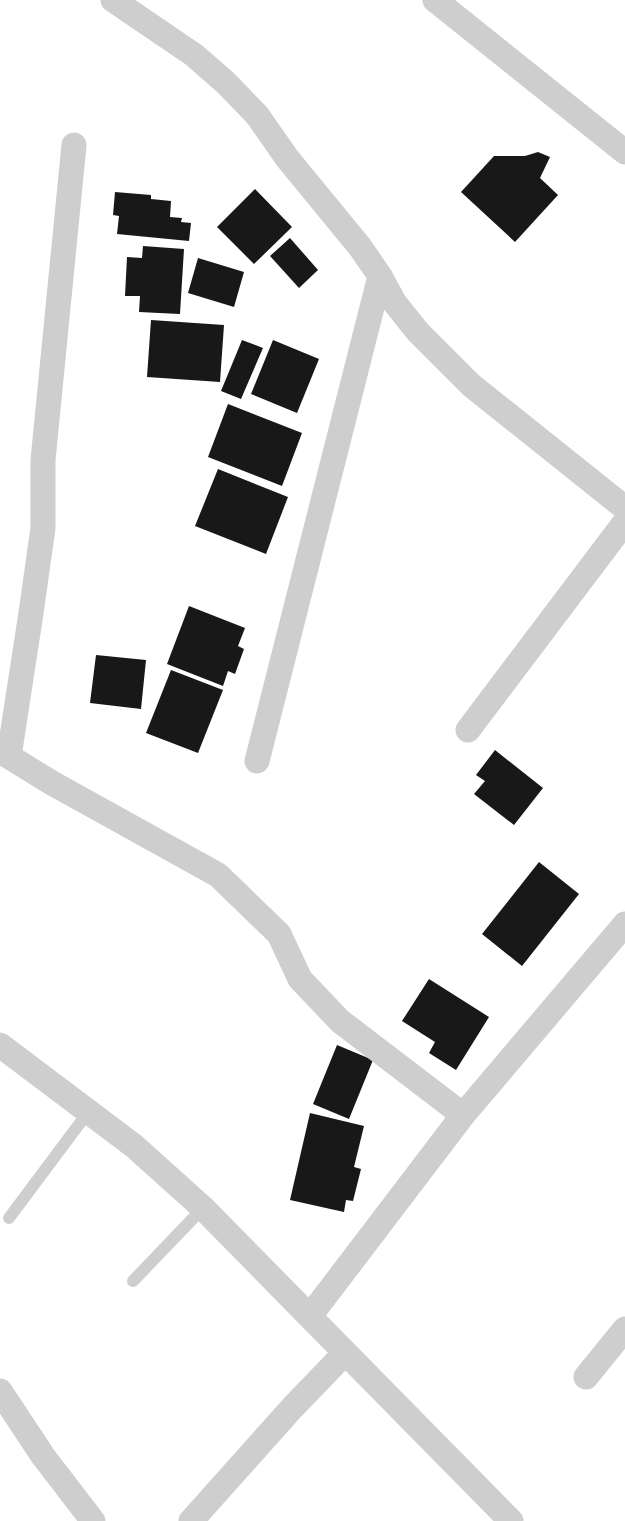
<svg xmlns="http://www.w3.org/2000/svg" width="625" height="1521" viewBox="0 0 625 1521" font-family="Jost,sans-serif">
  <rect width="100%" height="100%" fill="#fff"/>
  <path fill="#181818" d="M538 152 550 157 540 178 558 195 515 242 461 192 494 156H525Z
    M255 189 292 227 254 264 217 227Z
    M115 192 151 195V199L171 201 170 217 182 218 181 222 191 223 189 241 117 234 119 216 113 215Z
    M290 238 318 270 299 288 270 256Z
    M143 246 184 249 180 314 139 312 140 296H125L127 257 142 258Z
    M198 258 244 272 234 307 188 293Z
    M151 320 224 325 220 382 147 377Z
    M242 340 263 348 241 399 221 391Z
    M273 340 319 359 297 413 251 394Z
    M228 404 302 433 282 486 208 457Z
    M218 469 288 497 266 554 195 526Z
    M189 606 245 628 238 646 244 649 235 674 228 671 223 686 167 664Z
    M96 655 146 660 141 709 90 703Z
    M171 670 223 690 198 753 146 733Z
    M495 750 543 788 514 825 474 794 485 781 476 775Z
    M539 862 579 894 522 966 482 934Z
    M429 979 489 1017 456 1070 429 1053 435 1042 402 1021Z
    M337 1045 373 1060 349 1119 313 1104Z
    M310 1113 364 1126 354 1167 361 1169 353 1201 346 1200 344 1212 290 1200Z"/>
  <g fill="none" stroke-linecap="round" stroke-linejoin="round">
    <path stroke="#cecece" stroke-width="12" d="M9 1218 89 1111
      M133 1281 203 1208"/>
    <path stroke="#cecece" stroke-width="25" d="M113 0 194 55 226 83 257 115 287 158 360 247 380 276 394 302 418 332 471 385 625 508
      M435 0 625 152
      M468 730 625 522
      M0 751 52 783 218 875 279 934 300 979 340 1021 463 1115
      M9 756 31 613 43 528V460L74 145
      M257 761 380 276
      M0 1045 134 1146 203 1208 511 1521
      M310 1316 463 1115 625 924
      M586 1377 625 1329
      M0 1391 43 1456 93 1521
      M191 1521 292 1408 345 1353"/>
  </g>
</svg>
